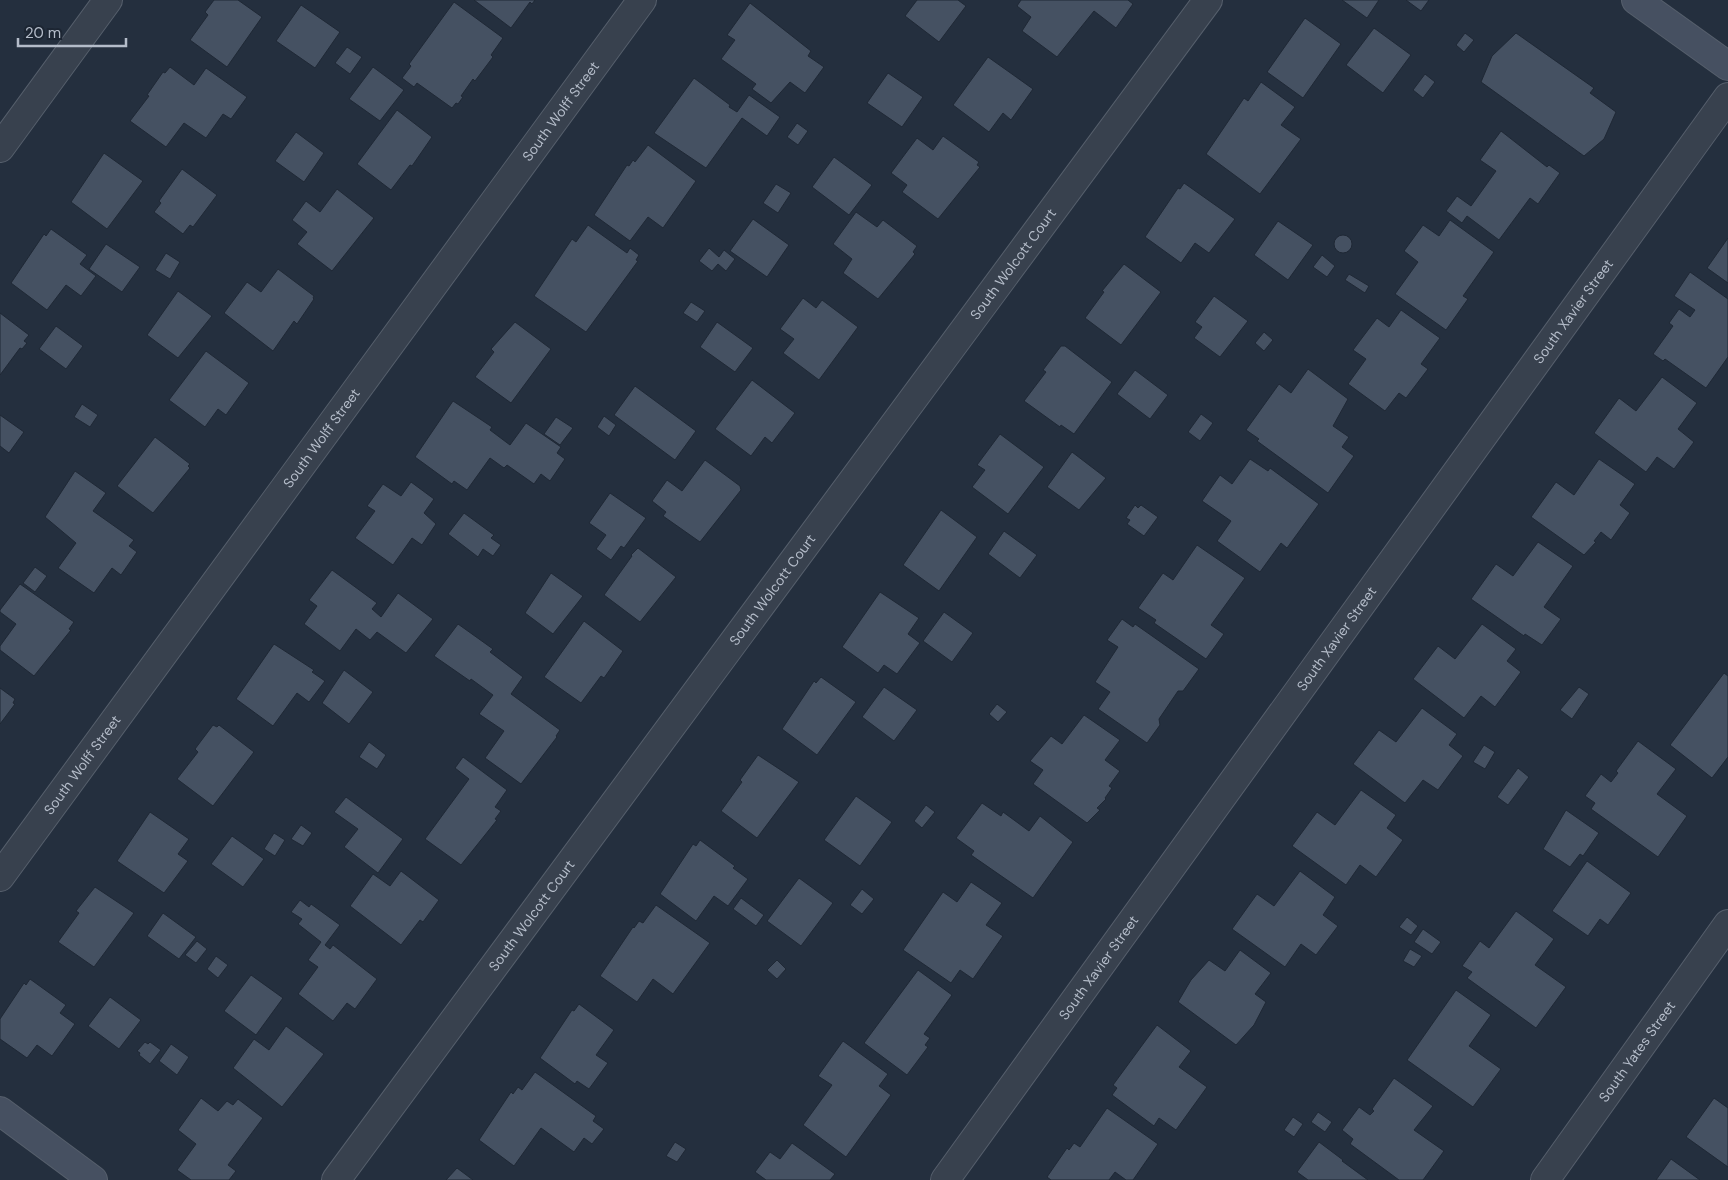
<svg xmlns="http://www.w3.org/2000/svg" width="1728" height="1180" viewBox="0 0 1728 1180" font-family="'DM Sans',sans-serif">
  <rect width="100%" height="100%" fill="#242f3e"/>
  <path fill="#455162" stroke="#1f2835" d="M214 0H238L262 17 227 67 190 40 208 15 205 12Z
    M474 0H535L532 4 530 2 511 28Z
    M917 0H958L966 6 939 42 905 16Z
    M1021 0H1128L1133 4 1116 28 1094 11 1057 57 1022 31 1031 17 1017 6Z
    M1342 0H1379L1367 18Z
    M1406 0H1429L1421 11Z
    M454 2 503 38 491 55 493 57 475 81 473 79 461 96 463 97 458 104 456 103 452 108 417 83 414 87 402 78 411 66 409 64Z
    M750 3 811 51 808 56 824 67 805 93 790 82 771 103 752 89 756 84 721 59 735 40 727 35Z
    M301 5 340 32 315 68 276 41Z
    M1305 18 1341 44 1303 98 1267 72Z
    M1374 28 1411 55 1383 93 1346 65Z
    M1465 33 1474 40 1464 52 1456 45Z
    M1516 33 1594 88 1590 93 1616 112 1604 139 1584 156 1481 82 1492 56Z
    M347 47 362 57 350 74 335 63Z
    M988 57 1033 89 1011 120 1003 113 989 132 953 105Z
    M170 67 194 85 206 68 247 97 231 119 223 114 206 138 184 123 166 147 130 121 149 96 147 95 163 72 165 73Z
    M373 67 404 90 380 121 349 99Z
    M888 73 923 97 902 127 867 103Z
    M1425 74 1435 82 1423 98 1413 90Z
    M694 78 730 105 729 107 737 112 749 95 780 117 767 136 742 118 706 168 654 133Z
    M1261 82 1295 107 1281 125 1301 139 1260 194 1206 154 1244 98 1248 101Z
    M397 110 432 137 412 166 410 165 391 190 357 164Z
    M797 123 808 131 798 145 787 137Z
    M1501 131 1547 167 1549 165 1560 173 1538 204 1530 198 1499 240 1467 216 1462 223 1446 211 1457 196 1471 206 1496 171 1480 160Z
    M296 132 324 153 304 182 275 161Z
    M943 136 979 162 977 165 980 167 938 219 902 192 907 185 891 173 917 138 933 150Z
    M648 145 696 181 663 228 648 217 630 241 594 215 627 165 629 166 633 160 635 162Z
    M104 153 143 181 107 229 71 202Z
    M834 157 872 185 849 215 812 187Z
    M182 169 217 195 193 227 190 225 183 234 154 212 161 203 159 201Z
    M1184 183 1235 219 1209 253 1195 243 1181 263 1145 237 1178 188 1180 189Z
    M776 184 791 193 778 213 763 203Z
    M337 189 374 218 332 271 297 244 307 232 292 220 306 201 320 212Z
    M856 212 877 227 883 220 917 246 913 252 915 254 878 299 843 273 852 259 833 244Z
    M753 219 789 245 767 277 730 251Z
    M1450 220 1494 252 1463 296 1468 299 1446 330 1395 294 1418 262 1404 251 1423 225 1439 236Z
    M1278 221 1313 245 1288 280 1254 255Z
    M588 225 627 253 630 248 639 255 636 260 638 261 586 332 534 296 572 239 576 242Z
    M51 229 87 255 80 264 96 276 81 296 66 285 47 310 11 283 44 234 46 236Z
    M1334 244a9 9 0 1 1 18 0a9 9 0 1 1-18 0Z
    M1728 238V283L1707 268Z
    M106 244 140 267 122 292 89 269Z
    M709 248 719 257 724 250 735 259 726 271 718 264 712 271 699 261Z
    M166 253 180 262 170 279 155 270Z
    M1322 255 1335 266 1327 277 1313 267Z
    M1124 264 1161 292 1121 345 1085 318 1104 292 1102 291Z
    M278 269 314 296 313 298 314 299 297 324 294 321 273 351 224 313 247 282 261 292Z
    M1690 272 1728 299V357L1706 388 1665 359 1663 361 1653 354 1673 326 1669 323 1679 309 1690 317 1695 310 1674 296Z
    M1349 274 1369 286 1365 293 1345 280Z
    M178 291 212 316 178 358 147 335Z
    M1214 296 1248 321 1220 357 1194 338 1202 327 1195 322Z
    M803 298 816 308 822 300 858 327 819 380 783 353 794 339 780 329Z
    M691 302 705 311 697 322 683 313Z
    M1401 310 1440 338 1421 364 1428 369 1406 398 1399 393 1385 411 1348 384 1366 359 1353 350 1377 318 1389 327Z
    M0 313 29 335 24 341 27 343 22 349 20 348 0 375Z
    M515 322 551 349 511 403 475 377 494 352 491 349Z
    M717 322 753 348 735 372 700 347Z
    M56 326 83 346 66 369 39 349Z
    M1264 332 1273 340 1264 351 1255 343Z
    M1061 346H1065L1112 382 1074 434 1061 425 1060 427 1024 401 1046 372 1043 370Z
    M206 351 249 383 226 415 218 409 205 427 169 400Z
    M1308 369 1348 399 1333 426 1349 437 1342 447 1354 456 1328 493 1257 441 1259 439 1246 430 1279 384 1291 393Z
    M1135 370 1168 395 1150 419 1117 394Z
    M1662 377 1697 403 1678 429 1694 442 1674 469 1657 457 1646 472 1594 433 1619 398 1636 411Z
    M752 380 795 413 772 443 765 437 751 456 715 429Z
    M635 386 696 431 675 460 614 415Z
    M453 401 492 427 490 430 510 445 526 423 561 447 557 453 565 459 550 481 541 474 534 484 507 465 504 468 490 458 467 490 454 481 452 484 415 457Z
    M82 404 98 415 90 427 74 417Z
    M1201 414 1213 423 1200 441 1188 432Z
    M0 415 24 432 9 453 0 446Z
    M604 416 616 425 609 436 597 427Z
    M556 417 573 428 560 445 544 434Z
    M1000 434 1044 467 1008 514 972 487 985 470 977 465Z
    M155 437 190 464 188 466 190 468 153 513 117 486Z
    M1072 452 1106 478 1079 510 1047 487Z
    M1250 459 1268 471 1270 468 1319 504 1287 548 1281 543 1260 572 1217 541 1231 521 1202 501 1220 475 1232 484Z
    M1599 459 1635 484 1620 505 1630 513 1611 540 1601 532 1594 541 1596 542 1584 555 1531 517 1556 482 1574 495Z
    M705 460 740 486 741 490 700 542 663 516 666 512 652 501 667 480 682 491Z
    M75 471 106 493 93 511 134 540 129 546 137 552 121 575 112 568 94 593 58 568 76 543 45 517Z
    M411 482 434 499 424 513 436 524 422 545 412 538 393 565 355 538 375 511 367 506 383 484 401 496Z
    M610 493 646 518 624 548 621 546 611 560 596 549 606 535 589 523Z
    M1135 505 1138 508 1141 505 1158 517 1144 536 1127 524 1130 520 1126 518Z
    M941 510 977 537 939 591 903 565Z
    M464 513 494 535 491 538 501 545 493 556 483 549 478 557 448 534Z
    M1004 531 1037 555 1020 578 988 554Z
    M1538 542 1573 566 1544 607 1561 619 1542 645 1525 634 1524 636 1471 599 1496 564 1513 576Z
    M1197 545 1245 578 1211 625 1224 634 1206 659 1154 623 1156 620 1138 608 1163 573 1173 580Z
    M638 548 676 577 640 622 604 595 632 556 631 555Z
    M35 567 47 576 35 592 23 583Z
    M332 570 377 603 372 609 381 617 398 593 433 619 406 653 377 632 370 640 356 629 340 651 304 624 317 606 309 600Z
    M551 573 583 596 553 634 525 613Z
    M20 584 74 622 69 629 71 630 34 676 0 650V646L16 624 0 612V610Z
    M880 592 919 618 908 634 920 643 897 674 884 665 878 673 842 647Z
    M944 612 973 633 952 662 923 641Z
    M1122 619 1133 627 1135 624 1199 669 1183 691H1178L1159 719 1160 725 1147 743 1098 709 1110 692 1095 682 1118 647 1107 640Z
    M584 621 623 651 604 678 601 676 581 703 544 677Z
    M458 624 493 649 490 652 523 677 511 694 560 730 556 736 557 737 521 784 485 758 504 731 479 714 493 695 471 679 470 681 434 656Z
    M1482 624 1516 649 1507 661 1521 672 1495 707 1481 696 1464 718 1413 679 1438 646 1455 659Z
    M274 644 314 670 312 672 325 681 309 702 297 693 273 726 236 699Z
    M344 670 373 692 349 724 322 703Z
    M1724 673 1728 676V757L1712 778 1670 745Z
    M821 677 856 702 817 755 782 729 814 681 816 683Z
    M884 687 917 710 894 741 862 717Z
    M1579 687 1589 694 1572 719 1560 710Z
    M0 688 15 699 13 703 15 704 0 724Z
    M997 704 1007 712 998 722 989 714Z
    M1422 708 1457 734 1449 745 1463 756 1438 790 1423 780 1405 803 1353 764 1379 730 1396 742Z
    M1084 715 1120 740 1105 760 1120 771 1109 786 1112 788 1105 798 1106 799 1097 808 1100 810 1087 823 1033 784 1043 770 1030 761 1051 736 1062 744Z
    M213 725 217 727 219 725 254 752 213 806 177 779 198 752 195 749Z
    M1638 741 1676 769 1657 794 1687 816 1658 857 1591 809 1595 803 1585 796 1601 774 1611 782 1618 773 1616 771Z
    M369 742 386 755 377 769 359 757Z
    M1484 745 1495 752 1485 769 1473 762Z
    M758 755 799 782 757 838 721 811 742 782 740 780Z
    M463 757 507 790 495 807 501 811 495 819 497 820 461 865 425 839 469 779 455 768Z
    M1518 768 1529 777 1508 805 1497 797Z
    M1361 790 1396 815 1387 828 1403 840 1376 877 1360 865 1346 885 1292 846 1317 812 1335 825Z
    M856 796 892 822 860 866 824 840Z
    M346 797 403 839 378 873 344 847 358 829 334 812Z
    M982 803 1001 816 1003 812 1029 831 1040 816 1073 842 1033 898 971 855 974 851 956 838Z
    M926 805 935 812 922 828 914 821Z
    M1566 810 1599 833 1583 856 1580 854 1570 867 1543 849Z
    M150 812 189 839 178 854 188 861 164 893 117 861Z
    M301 825 312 833 303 846 291 839Z
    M274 833 285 840 275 856 264 849Z
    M232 836 264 859 243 887 211 864Z
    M700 840 735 866 733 868 748 879 728 906 714 896 696 921 660 894 693 844 696 846Z
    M1587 861 1631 893 1608 925 1600 919 1588 936 1552 911Z
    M401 871 439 900 423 922 420 920 401 945 350 906 373 874 390 886Z
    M1300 871 1335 897 1323 915 1338 926 1316 955 1301 944 1285 967 1232 929 1257 894 1274 906Z
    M799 878 833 903 801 946 767 921Z
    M971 882 1002 903 986 925 1003 936 973 979 960 970 951 983 903 950 943 892 957 902Z
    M95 887 134 913 94 967 58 942 79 913 76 911Z
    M862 889 874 899 862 914 850 905Z
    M741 898 764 915 756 926 733 909Z
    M300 900 309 907 311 904 340 925 325 945 330 949 333 945 377 979 355 1009 347 1003 333 1021 298 994 318 967 308 960 321 942 298 924 302 919 291 912Z
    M656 905 710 943 673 994 653 979 637 1002 600 976 633 927 634 928 639 921 643 923Z
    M1516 911 1554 939 1535 965 1566 987 1536 1028 1467 978 1472 972 1462 966 1480 941 1489 948Z
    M163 913 196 937 179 959 147 936Z
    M1407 917 1418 926 1411 935 1399 927Z
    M1423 929 1441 942 1432 954 1414 942Z
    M197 941 207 949 196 963 185 955Z
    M1410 949 1422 956 1414 967 1403 961Z
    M1240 950 1271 973 1255 994 1266 1002 1254 1025 1236 1045 1178 1002 1191 980 1209 960 1225 971Z
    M216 956 228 965 218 978 207 969Z
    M777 960 786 969 777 979 767 970Z
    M918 970 952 995 924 1034 930 1038 925 1045 928 1047 907 1075 864 1043Z
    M251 975 283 998 256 1035 224 1011Z
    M30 979 66 1005 60 1013 75 1024 52 1056 37 1045 27 1058 0 1039V1019L24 983 26 985Z
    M1456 990 1491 1015 1469 1046 1501 1069 1473 1107 1407 1060Z
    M110 997 141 1020 119 1049 88 1026Z
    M579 1004 614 1030 596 1055 608 1063 589 1089 577 1081 575 1084 540 1058 572 1010 574 1011Z
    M1157 1025 1191 1051 1179 1067 1207 1087 1176 1130 1159 1118 1154 1126 1112 1095 1117 1088 1113 1085Z
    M286 1026 324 1054 282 1107 233 1068 254 1039 269 1050Z
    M843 1041 888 1074 879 1086 891 1095 846 1157 803 1125 832 1085 818 1076Z
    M145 1042 148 1044 150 1042 161 1050 150 1064 139 1055 140 1053 137 1051Z
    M171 1044 189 1057 177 1075 159 1061Z
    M535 1072 596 1116 593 1121 604 1129 592 1144 584 1138 574 1152 541 1128 514 1166 479 1140 511 1092 513 1094 518 1087 522 1090Z
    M1394 1078 1433 1106 1414 1130 1444 1151 1423 1180H1399L1350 1144 1353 1139 1342 1130 1359 1107 1370 1115 1374 1111 1372 1109Z
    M201 1098 218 1111 227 1101 233 1105 238 1099 263 1118 228 1165 236 1171 229 1180H191L177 1170 196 1144 178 1130Z
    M1714 1098 1728 1108V1167L1686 1137Z
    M1107 1108 1158 1144 1133 1180H1126L1115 1172 1109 1180H1051L1047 1177 1067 1148 1069 1150 1074 1143 1080 1147Z
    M1318 1112 1332 1122 1325 1132 1311 1122Z
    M1293 1117 1303 1124 1294 1137 1284 1130Z
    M675 1142 686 1149 677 1162 666 1156Z
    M1319 1142 1343 1160 1342 1161 1368 1180H1308L1297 1172Z
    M792 1143 835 1174 830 1180H766L755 1172 770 1152 780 1159Z
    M1671 1159 1700 1180H1656Z
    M457 1168 473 1180H446Z"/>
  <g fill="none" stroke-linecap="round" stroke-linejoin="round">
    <g stroke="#565f6c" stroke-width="30">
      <g id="minor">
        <path d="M0 148 108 0"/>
        <path id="s1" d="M0 877 642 0"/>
        <path id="s2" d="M336 1180 1208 0"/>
        <path id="s3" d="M945 1180 1728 97"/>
        <path id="s4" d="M1545 1180 1728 924"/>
      </g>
    </g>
    <g stroke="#565f6c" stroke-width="30">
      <path id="secondary" d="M1636 0 1728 66
        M0 1111 93 1180"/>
    </g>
    <use href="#minor" stroke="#38414e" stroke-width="28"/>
    <use href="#secondary" stroke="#465061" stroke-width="28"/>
  </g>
  <g text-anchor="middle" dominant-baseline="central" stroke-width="4.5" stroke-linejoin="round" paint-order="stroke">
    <g font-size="14" fill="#b4bcc9" stroke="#1d2633">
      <text stroke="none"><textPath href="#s1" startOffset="949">South Wolff Street</textPath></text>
      <text stroke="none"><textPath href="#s2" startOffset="1139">South Wolcott Court</textPath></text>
      <text stroke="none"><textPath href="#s3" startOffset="1072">South Xavier Street</textPath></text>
      <text stroke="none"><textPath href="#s1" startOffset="544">South Wolff Street</textPath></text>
      <text stroke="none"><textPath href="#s2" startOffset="734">South Wolcott Court</textPath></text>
      <text stroke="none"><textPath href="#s3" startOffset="668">South Xavier Street</textPath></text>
      <text stroke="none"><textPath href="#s1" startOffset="139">South Wolff Street</textPath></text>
      <text stroke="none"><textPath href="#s2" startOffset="329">South Wolcott Court</textPath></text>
      <text stroke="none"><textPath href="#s3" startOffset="262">South Xavier Street</textPath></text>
      <text stroke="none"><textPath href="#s4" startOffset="158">South Yates Street</textPath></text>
    </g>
  </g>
  <path d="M18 38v8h108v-8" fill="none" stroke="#b4bcc9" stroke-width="2.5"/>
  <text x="25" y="38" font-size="15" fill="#b4bcc9" stroke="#1d2633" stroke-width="4" paint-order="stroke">20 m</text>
</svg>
